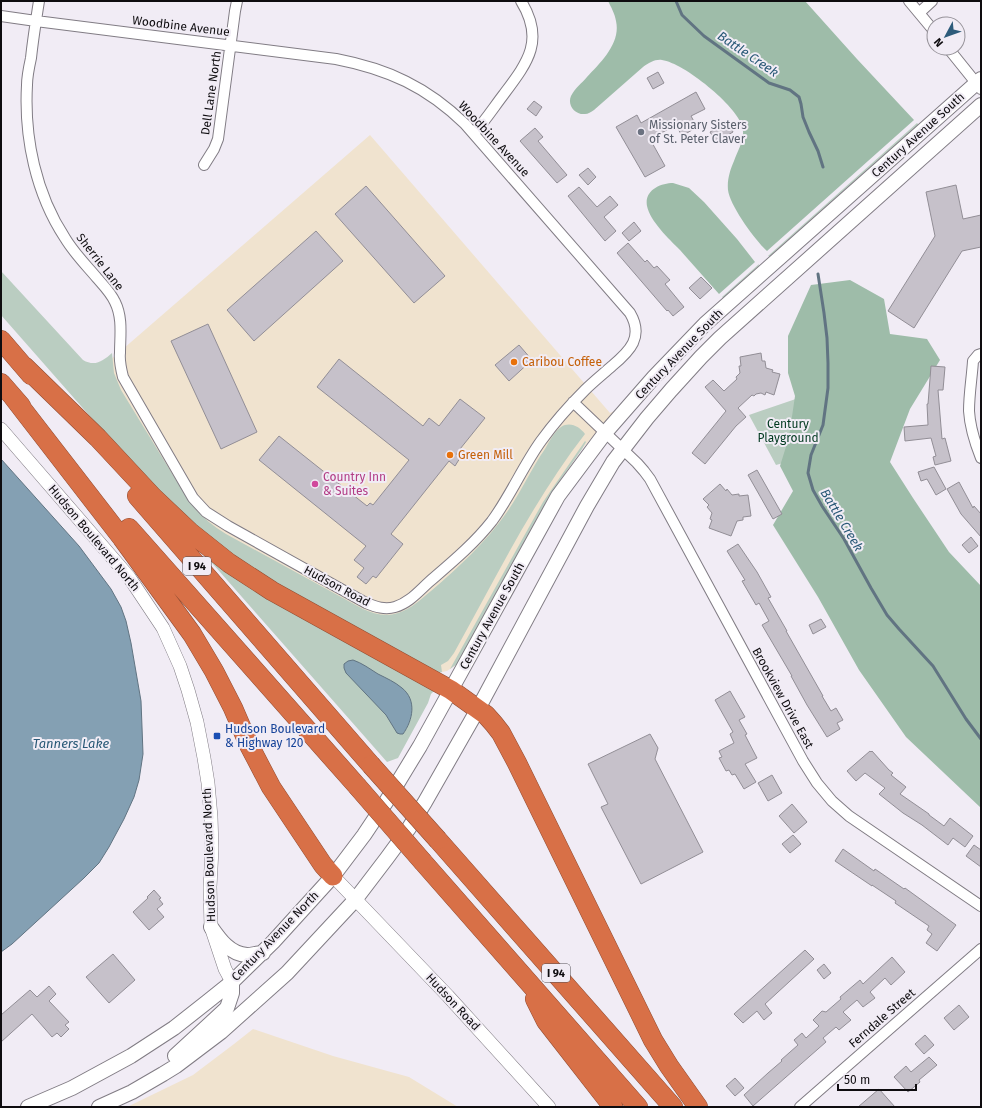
<svg xmlns="http://www.w3.org/2000/svg" width="982" height="1108" viewBox="0 0 982 1108" font-family="'Fira Sans',sans-serif">
  <rect width="100%" height="100%" fill="#f1ecf5"/>
  <path fill="#f0e3cf" d="M370 135 610 413 616 410 582 449 553 491 522 546 456 665 447 671 437 673 269 582 71 394Z
    M253 1029 333 1056 409 1077 458 1107H127L193 1075 234 1044Z"/>
  <path fill="#bacdc1" d="M917 123 920 126 772 257 768 256Z
    M759 264 758 269 724 299 722 297Z
    M1 271 83 360C95 367 103 361 112 353L114 373 121 390 187 498C197 513 210 524 226 534L363 609C374 614 386 617 398 613 411 609 421 599 431 591 459 567 486 542 507 512 521 492 531 469 545 449 549 442 554 432 561 427 570 421 580 427 585 434 533 501 495 579 454 653L448 661 441 665 442 672 437 673 231 558 139 472 1 315Z
    M828 388 811 455 776 465 749 415Z
    M585 441 586 442 582 449 561 479 540 513 457 664 450 669 543 502Z
    M191 539 435 690 431 694 428 703 398 758 387 762Z"/>
  <path fill="#9ebca9" d="M608 1H805L857 59 914 120 767 251C755 240 730 206 728 190 727 180 730 170 734 161 738 150 746 138 742 126 737 106 684 63 662 60 655 59 649 63 643 67L594 110C591 112 588 114 585 114 575 115 567 105 571 96 575 88 582 83 587 77 601 62 621 43 616 21 615 14 611 7 608 1Z
    M673 183 689 188 704 202 737 239 755 262 719 294C706 279 693 265 680 250 669 239 650 221 647 206 644 190 661 183 673 183Z
    M850 280 884 299 890 334 927 339 940 360 910 409 890 462 913 498 949 552 981 586V808L906 737 859 670 818 597 773 525 793 491 780 466 789 437 795 396 788 373V336L811 285Z"/>
  <path fill="#84a0b3" stroke="#617482" d="M1 459 79 546 111 589 121 607 126 621 131 643 141 701 142 727 143 754 139 780 134 797 124 819 109 847 99 863 84 878 12 944 1 952Z
    M353 660C362 663 370 669 378 674 386 678 395 682 402 688 417 700 413 720 403 734H400L397 733 386 715 346 673 344 668V664L348 661Z"/>
  <g fill="none" stroke-linecap="round" stroke-linejoin="round">
    <path stroke="#617482" stroke-width="3" d="M676 1 682 15 704 36 769 83 790 90 799 97 801 104 803 117 809 132 818 151 823 167
      M818 274 824 313 827 338 828 363V388L823 425 811 455 808 473 813 490 822 506 844 539 871 588 887 615 899 629 933 666 966 719 981 739"/>
  </g>
  <path fill="#c6c1ca" stroke="#928e96" d="M658 72 664 83 653 89 647 78Z
    M696 92 705 109 691 116 697 127 682 136 676 125 650 139 665 166 645 177 616 127 637 115 641 123Z
    M534 101 542 107 536 116 527 109Z
    M728 122 733 132 716 142 710 132Z
    M535 128 543 137 538 141 567 175 557 183 520 141Z
    M588 168 596 177 588 185 579 175Z
    M956 185 963 219 981 215V247L962 251 914 328 888 311 935 236 926 192Z
    M366 186 445 276 414 303 335 214Z
    M579 187 597 207 610 196 618 205 604 217 616 231 605 241 568 196Z
    M634 222 641 231 629 241 622 233Z
    M316 231 343 261 254 341 227 310Z
    M628 243 645 262 647 260 654 268 657 266 670 280 665 284 684 307 673 316 668 310 667 311 617 253Z
    M701 277 712 288 700 299 689 288Z
    M208 324 257 432 221 449 171 341Z
    M519 345 532 360 509 381 495 365Z
    M761 353 762 361H765L766 368 773 370 772 372 780 374 774 395 766 392 765 395 761 393 756 394 754 396 752 395 738 408 746 417 736 426 705 464 692 453 726 411 705 387 713 380 724 391 737 379 736 377 740 373 739 366H741L740 357Z
    M339 359 423 426 429 418 439 426 460 399 485 418 456 454 460 458 455 466 449 461 391 534 403 544 376 578 373 576 366 584 357 577 364 568 354 560 366 546 259 460 279 436 367 506 370 503 373 505 409 460 317 387Z
    M931 366 945 367 943 390H938L942 439 945 438 951 461 935 465 933 457 936 456 931 438 905 441 904 427 928 425 927 404H928Z
    M934 467 946 489 936 495 927 479 921 481 918 472Z
    M757 470 782 514 773 519 748 475Z
    M959 482 973 508 974 506 981 514V537L961 514 947 489Z
    M720 484 726 491 727 489 732 495 739 494V496L748 495 751 516 743 517V520L737 521 731 536 709 528 712 520 710 519 712 513 707 507 709 505 703 499Z
    M971 537 978 546 969 553 962 545Z
    M738 544 757 572 771 597 768 598 787 631H786L823 696H822L831 711 836 708 843 720 837 723 840 729 827 737 807 705 791 676H792L762 625 769 621 759 603 756 605 742 581 745 580 727 551Z
    M821 619 826 627 813 634 809 625Z
    M730 691 745 717 739 720 747 734 745 735 757 758 745 764 756 782 744 789 735 774 732 775 729 770 726 771 719 758 722 757 719 751 734 743 730 734 733 732 715 700Z
    M650 734 658 748 655 759 703 852 641 884 601 807 608 804 588 764Z
    M870 751 871 752 872 751 889 770 893 773 891 775 906 787 900 794 929 814V815L944 826 950 818 973 836 965 847 953 838 948 845 922 825 903 813 879 794 885 788 865 773 856 781 847 771Z
    M772 775 782 793 768 801 758 783Z
    M792 804 807 822 794 833 779 816Z
    M793 835 801 844 790 853 782 844Z
    M974 845 981 850V867L966 856Z
    M843 849 874 871 875 869 904 889 905 888 956 925 937 951 926 943 932 934 927 930 929 926 895 903 896 901 872 885V886L835 861Z
    M154 890 161 898 159 899 163 904 157 909 164 917 149 930 133 912 148 898 147 897Z
    M805 950 814 959 765 1004 772 1013 764 1020 757 1011 743 1023 734 1014Z
    M113 954 135 980 109 1003 86 977Z
    M892 957 905 972 891 985 885 978 870 992 875 998 863 1007 857 1000 843 1012 851 1020 839 1030 836 1027 823 1038 826 1042 753 1106 744 1095 768 1073 782 1061 781 1060 798 1045 794 1040 802 1033 806 1038 819 1026 813 1020 822 1011 826 1012 841 999 840 997 860 980 863 984Z
    M824 964 831 973 824 979 817 970Z
    M49 986 56 994 49 1001 69 1022 65 1025 69 1029 61 1037 57 1033 52 1037 32 1014 1 1042V1015L30 990 37 997Z
    M959 1005 969 1017 954 1030 944 1018Z
    M925 1035 934 1045 924 1054 915 1044Z
    M929 1057 937 1065 919 1080 920 1082 908 1092 894 1077 906 1066 911 1072Z
    M735 1078 744 1088 735 1096 726 1086Z
    M879 1089 895 1107H858Z"/>
  <g fill="none" stroke-linecap="round" stroke-linejoin="round">
    <g stroke="#817c84" stroke-width="12">
      <path id="minor" d="M909 1 934 31
        M919 13 932 1
        M1 16 36 21 336 59C388 69 427 87 465 124L630 313C644 337 630 351 612 366 603 374 593 382 585 390 569 406 554 423 541 441 523 466 511 495 492 521 474 544 451 563 429 582 419 591 409 603 395 607 385 610 376 607 366 603L228 526 206 512 193 498 123 377C121 369 119 361 120 353 120 336 123 318 115 302 111 293 104 286 97 278 86 265 74 253 65 238 36 194 24 138 27 85 27 76 29 67 31 58 33 39 36 20 39 1
        M948 48 981 89
        M474 133C485 121 494 107 504 94 528 62 545 40 521 1
        M204 165 214 149 218 139 235 11 237 1
        M981 354 978 355 973 361C972 377 969 394 969 411 970 427 975 443 981 458
        M573 402 637 463 644 471 650 479 803 761 817 783 832 801 849 816 981 906
        M800 1107 981 949"/>
    </g>
    <g stroke="#817c84" stroke-width="14">
      <path id="tertiary" d="M1 429 129 577 163 628 180 666 188 690 197 722 204 758 208 783 211 817 212 849 210 887 211 927 225 969 232 982
        M333 876 448 996 549 1107"/>
    </g>
    <g stroke="#817c84" stroke-width="16">
      <path id="secondary" d="M211 927C220 940 230 954 247 955 252 955 258 953 263 953
        M175 1056 227 1008 232 993V982
        M28 1107 72 1088 131 1056 174 1028 207 1002 232 982 273 942 333 876 364 835 386 802 420 746 558 496 605 433 654 377 705 324 981 79
        M99 1107 132 1092 163 1074 176 1066 221 1032 287 973 355 900 387 858 409 828 425 802 478 709 587 506 613 462 647 418 671 390 701 357 720 338 981 105"/>
    </g>
    <g stroke="#914d33" stroke-width="20">
      <path id="motorway" d="M1 340 31 375
        M24 366 98 438 153 497 190 532 229 563 272 591 451 690 486 715 494 724 501 733 517 763 653 1040 669 1066 698 1107
        M1 383 21 406
        M13 397 122 538 192 634 214 671 233 708 249 745 271 787 323 865 333 876
        M137 496 371 765
        M129 528 357 786
        M438 840 673 1107
        M423 862 638 1107
        M535 999 546 1021 613 1107"/>
    </g>
    <use href="#minor" stroke="#fff" stroke-width="10"/>
    <use href="#tertiary" stroke="#fff" stroke-width="13"/>
    <use href="#secondary" stroke="#fff" stroke-width="14"/>
    <use href="#motorway" stroke="#d87047" stroke-width="19"/>
    <g stroke="#914d33" stroke-width="20" stroke-linecap="butt">
      <path id="motorway-bridge" d="M371 765 438 840
        M357 786 423 862"/>
    </g>
    <use href="#motorway-bridge" stroke="#d87047" stroke-width="19"/>
  </g>
  <circle fill="#6b7280" stroke="#f1ecf5" stroke-width="1.5" cx="641" cy="132" r="4"/>
  <g fill="#e8710a" stroke="#f1ecf5" stroke-width="1.5">
    <circle cx="514" cy="362" r="4"/>
    <circle cx="450" cy="455" r="4"/>
  </g>
  <circle fill="#d1479c" stroke="#f1ecf5" stroke-width="1.5" cx="315" cy="484" r="4"/>
  <rect fill="#1a4fb4" stroke="#f1ecf5" stroke-width="1.5" x="213" y="732" width="8" height="8" rx="2"/>
  <g text-anchor="middle" dominant-baseline="central" stroke-width="4" stroke-linejoin="round" paint-order="stroke">
    <g fill="#f1ecf5" stroke="#524f54" stroke-width="1">
      <rect x="183" y="557" width="28" height="18" rx="3"/>
      <rect x="542" y="964" width="28" height="18" rx="3"/>
    </g>
    <g font-size="11" font-weight="bold" fill="#0e0c0f">
      <text x="197" y="566">I 94</text>
      <text x="556" y="973">I 94</text>
    </g>
    <g font-size="12" fill="#0e0c0f" stroke="#f1ecf5">
      <text transform="translate(181 26) rotate(7)">Woodbine Avenue</text>
      <text transform="translate(211 93) rotate(-82)">Dell Lane North</text>
      <text transform="translate(918 135) rotate(-42)">Century Avenue South</text>
      <text transform="translate(494 139) rotate(47)">Woodbine Avenue</text>
      <text transform="translate(100 262) rotate(52)">Sherrie Lane</text>
      <text transform="translate(679 354) rotate(-46)">Century Avenue South</text>
      <text transform="translate(94 538) rotate(50)">Hudson Boulevard North</text>
      <text transform="translate(337 586) rotate(28)">Hudson Road</text>
      <text transform="translate(492 616) rotate(-61)">Century Avenue South</text>
      <text transform="translate(783 698) rotate(61)">Brookview Drive East</text>
      <text transform="translate(209 855) rotate(-92)">Hudson Boulevard North</text>
      <text transform="translate(275 936) rotate(-46)">Century Avenue North</text>
      <text transform="translate(453 1002) rotate(47)">Hudson Road</text>
      <text transform="translate(882 1018) rotate(-41)">Ferndale Street</text>
    </g>
    <g font-size="12" fill="#5b616d" stroke="#f1ecf5" text-anchor="start">
      <text x="649" y="125">Missionary Sisters<tspan x="649" dy="14">of St. Peter Claver</tspan></text>
    </g>
    <g font-size="12" fill="#c56008" stroke="#f1ecf5" text-anchor="start">
      <text x="522" y="362">Caribou Coffee</text>
      <text x="458" y="455">Green Mill</text>
    </g>
    <g font-size="12" fill="#00391f" stroke="#f1ecf5">
      <text x="788" y="424">Century<tspan x="788" dy="14">Playground</tspan></text>
    </g>
    <g font-size="12" fill="#b23c85" stroke="#f1ecf5" text-anchor="start">
      <text x="323" y="477">Country Inn<tspan x="323" dy="14">&amp; Suites</tspan></text>
    </g>
    <g font-size="12" fill="#164399" stroke="#f1ecf5" text-anchor="start">
      <text x="225" y="729">Hudson Boulevard<tspan x="225" dy="14">&amp; Highway 120</tspan></text>
    </g>
    <g font-size="13" font-style="italic" fill="#285876" stroke="#f1ecf5">
      <text transform="translate(748 54) rotate(34)">Battle Creek</text>
      <text transform="translate(842 520) rotate(59)">Battle Creek</text>
      <text x="71" y="743">Tanners Lake</text>
    </g>
  </g>
  <rect width="982" height="1108" fill="none" stroke="#0e0c0f" stroke-width="4"/>
  <g transform="translate(946 36) rotate(229)"><circle r="19" fill="#f1ecf5" stroke="#969299"/>
  <path d="M0-3L7 15L0 10L-7 15Z" fill="#2d5b7a"/>
  <text y="-6" font-size="11" font-weight="bold" text-anchor="middle" fill="#0e0c0f">N</text>
  </g>
  <path d="M838 1084v6h78v-6" fill="none" stroke="#0e0c0f" stroke-width="2"/>
  <text x="844" y="1084" font-size="12" fill="#0e0c0f" stroke="#f1ecf5" stroke-width="3" paint-order="stroke">50 m</text>
</svg>
